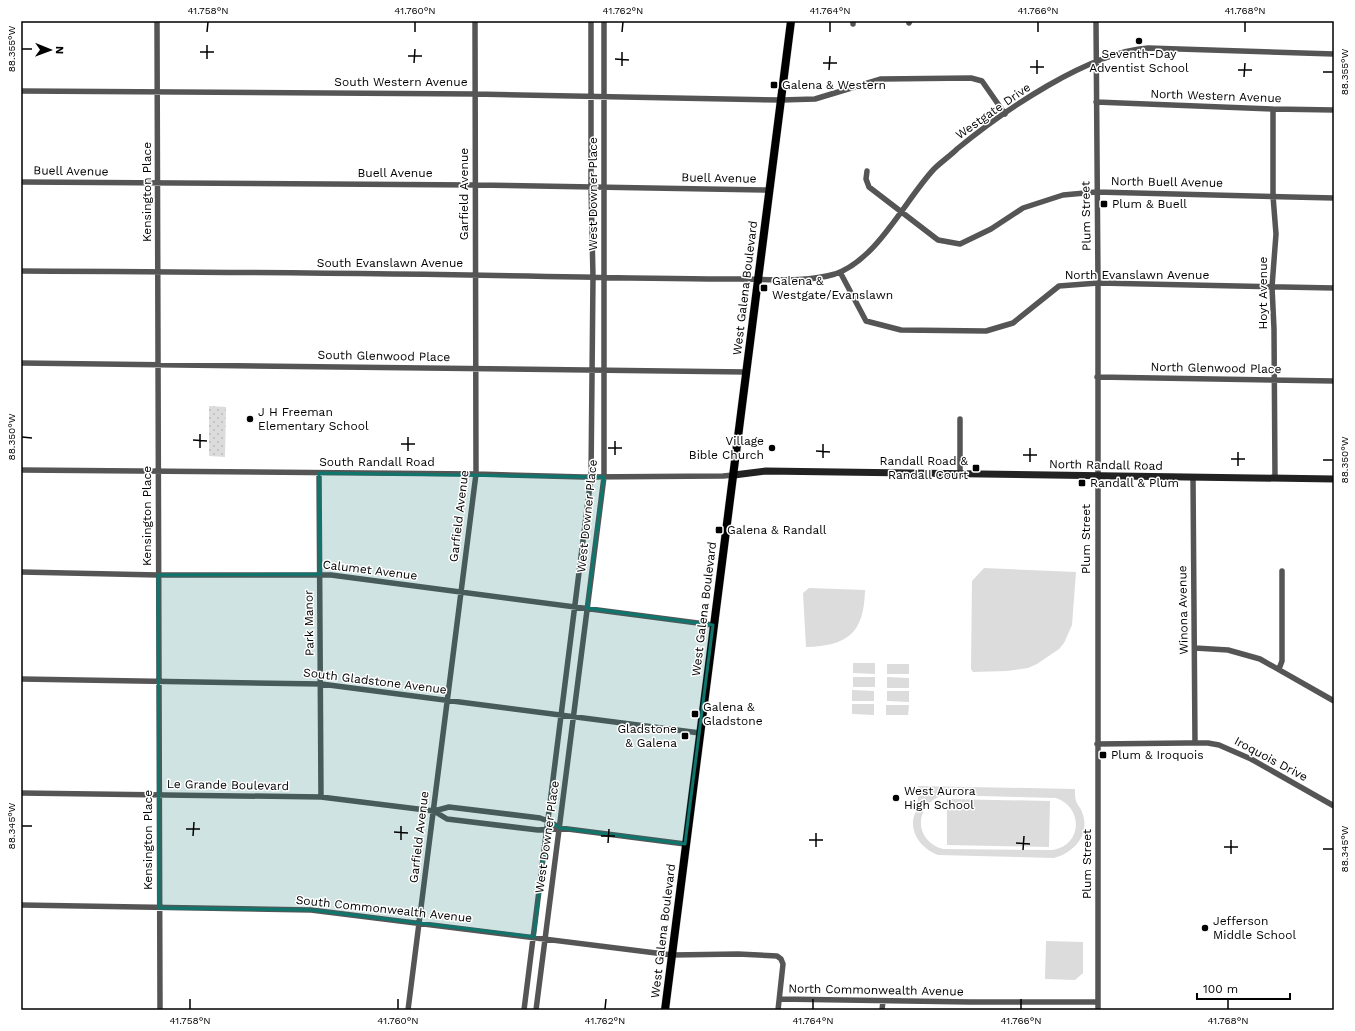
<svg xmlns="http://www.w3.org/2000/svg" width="1355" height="1031" viewBox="0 0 1355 1031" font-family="'Work Sans',sans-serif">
  <defs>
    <pattern id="park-dots" width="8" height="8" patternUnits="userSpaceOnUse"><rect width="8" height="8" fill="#dcdcdc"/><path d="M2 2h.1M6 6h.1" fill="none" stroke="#bbb" stroke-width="1.8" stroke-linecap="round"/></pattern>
  </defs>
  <rect width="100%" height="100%" fill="#fff"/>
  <path fill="#dcdcdc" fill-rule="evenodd" d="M984 568 1076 572 1072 625 1064 643 1059 649 1037 664 1028 668 1007 671 973 672 971 669 972 581Z
    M809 588 865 590C864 633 848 646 806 647L803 593Z
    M853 663H875V674L853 673Z
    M887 664H909V674H887Z
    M853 677H875V687H853Z
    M887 677 909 678V688H887Z
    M852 690 874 691V701H852Z
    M887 691H909V702L887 701Z
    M852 704H874V715L852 714Z
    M886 705H909L908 715H886Z
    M918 786 1075 789C1075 793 1075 798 1076 801 1077 805 1081 808 1082 812 1091 834 1074 853 1054 858L938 855C924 850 912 837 913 821 913 816 917 811 917 806 918 799 918 793 918 786ZM943 795 1056 798C1083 807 1083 845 1053 850L943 849C913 840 914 805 943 795Z
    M947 799 1050 801 1049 847 947 845Z
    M1046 941 1083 942V973L1075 980 1045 979Z"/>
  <path fill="url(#park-dots)" d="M209 406 226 407 225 457 209 456Z"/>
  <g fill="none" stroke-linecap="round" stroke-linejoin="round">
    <g stroke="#dbdbdb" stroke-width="9">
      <path id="primary" d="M665 1010 791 21"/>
    </g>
    <path stroke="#555" stroke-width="5.5" d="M157 21 160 1010
      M853 21V24
      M1096 21 1098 283V1010
      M909 23 910 21
      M21 91 475 94 781 100 815 99 881 79 971 78 982 81 1005 114
      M1096 102 1273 109 1334 110
      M1273 109V196L1276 234 1272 287 1274 329 1275 478
      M867 171 866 179 869 187 938 240 960 244 991 229 1023 208 1063 195 1096 192 1334 198
      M21 182 475 185 769 190
      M21 271C208 272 394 273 581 277 633 278 686 279 739 279 770 279 805 283 835 274 877 260 905 200 934 169 941 162 950 156 957 149 1003 111 1089 52 1148 48L1334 54
      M840 272 866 321 901 330 986 331 1013 323 1059 286 1098 283 1334 288
      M21 363 746 372
      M1097 377 1334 381
      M21 470 476 474 584 477 723 476 734 475
      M319 473 321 797
      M960 473V419
      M1193 477 1195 743
      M21 572 158 575H331L713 625
      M1195 648 1228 650 1260 659 1334 701
      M1279 669 1282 661V571
      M21 679 321 684 700 733
      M1097 744 1187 743H1208L1219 745 1251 759 1334 806
      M21 793 321 797 434 811 449 807 540 818 548 821 560 828
      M434 811 447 819 538 830 560 828 685 844
      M21 905 311 910 672 955 738 954 777 956 781 959 783 964 778 1010
      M780 999 970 1002H1098
      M408 1010 476 474 475 21
      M524 1010 591 477 593 277 591 187V21
      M536 1010 604 477V21
      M882 1010 883 1001"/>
    <path stroke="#222" stroke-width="7" d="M734 475 766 471 1334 479"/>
    <use href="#primary" stroke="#000" stroke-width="8"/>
  </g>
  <path fill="#0f766e" fill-opacity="0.2" stroke="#0f766e" stroke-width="3" stroke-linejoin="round" d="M319 473 604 477 587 608 713 625 685 844 560 828 548 821 534 937 311 910 159 908 158 575 320 574Z"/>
  <path fill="none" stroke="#000" stroke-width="1.5" d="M207 32 208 22M415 32V22M622 32 623 22M830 32V22M1038 32V22M1245 32V22M22 49H32M200 52H214M408 56H422M207 59V45M615 59 629 60M414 63 415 49M823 63H837M622 66V52M1030 67H1044M829 70 830 56M1238 70H1252M1323 72H1333M1037 74V60M1244 77 1245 63M22 437 32 438M193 440 207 441M401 444H415M200 448V434M608 448H622M408 451V437M816 451 830 452M615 455V441M1023 455H1037M823 458V444M1231 459H1245M1323 460H1333M1030 462V448M1238 466V452M22 826H32M186 829H200M394 832 408 833M193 836 194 822M601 836H615M401 840V826M809 840H823M608 843 609 829M1016 843 1030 844M816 847V833M1224 847H1238M1323 849H1333M1023 850 1024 836M1231 854V840M190 1009V999M398 1009V999M605 1009 606 999M813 1009V999M1021 1009V999M1228 1009V999"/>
  <g fill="#000" stroke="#fff" stroke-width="1.5">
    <circle cx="1139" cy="41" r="4"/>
    <rect x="770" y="81" width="8" height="8" rx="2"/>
    <rect x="1100" y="200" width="8" height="8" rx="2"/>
    <rect x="760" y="284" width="8" height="8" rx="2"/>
    <circle cx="250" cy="419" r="4"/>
    <circle cx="772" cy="448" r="4"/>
    <rect x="972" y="464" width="8" height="8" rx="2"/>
    <rect x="1078" y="479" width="8" height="8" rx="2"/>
    <rect x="715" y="526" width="8" height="8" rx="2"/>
    <rect x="691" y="710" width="8" height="8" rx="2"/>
    <rect x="681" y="732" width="8" height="8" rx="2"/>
    <rect x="1099" y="751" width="8" height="8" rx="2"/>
    <circle cx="896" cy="798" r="4"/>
    <circle cx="1205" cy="928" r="4"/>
  </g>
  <g text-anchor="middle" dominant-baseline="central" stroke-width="3" stroke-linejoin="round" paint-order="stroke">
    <g font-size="12" fill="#000" stroke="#fff" text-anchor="start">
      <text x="1139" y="54" text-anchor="middle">Seventh-Day<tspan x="1139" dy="14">Adventist School</tspan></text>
      <text x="782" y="85">Galena &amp; Western</text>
      <text x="1112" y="204">Plum &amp; Buell</text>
      <text x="772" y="281">Galena &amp;<tspan x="772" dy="14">Westgate/Evanslawn</tspan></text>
      <text x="258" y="412">J H Freeman<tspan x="258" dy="14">Elementary School</tspan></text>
      <text x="764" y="441" text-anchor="end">Village<tspan x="764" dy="14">Bible Church</tspan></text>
      <text x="968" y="461" text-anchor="end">Randall Road &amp;<tspan x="968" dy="14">Randall Court</tspan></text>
      <text x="1090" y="483">Randall &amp; Plum</text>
      <text x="727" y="530">Galena &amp; Randall</text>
      <text x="703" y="707">Galena &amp;<tspan x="703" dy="14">Gladstone</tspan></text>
      <text x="677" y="729" text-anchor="end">Gladstone<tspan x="677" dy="14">&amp; Galena</tspan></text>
      <text x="1111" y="755">Plum &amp; Iroquois</text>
      <text x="904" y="791">West Aurora<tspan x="904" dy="14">High School</tspan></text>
      <text x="1213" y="921">Jefferson<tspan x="1213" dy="14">Middle School</tspan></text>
    </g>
    <g font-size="12" fill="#000" stroke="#fff">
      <text x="401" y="82">South Western Avenue</text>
      <text transform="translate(1216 96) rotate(2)">North Western Avenue</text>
      <text transform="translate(993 111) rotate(-35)">Westgate Drive</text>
      <text transform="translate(71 171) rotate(1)">Buell Avenue</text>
      <text x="395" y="173">Buell Avenue</text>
      <text transform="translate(719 178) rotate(1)">Buell Avenue</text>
      <text transform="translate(1167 182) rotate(1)">North Buell Avenue</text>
      <text transform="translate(147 192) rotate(-90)">Kensington Place</text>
      <text transform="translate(464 194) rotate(-90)">Garfield Avenue</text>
      <text transform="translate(593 194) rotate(-90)">West Downer Place</text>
      <text transform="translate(1086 216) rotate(-91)">Plum Street</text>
      <text x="390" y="263">South Evanslawn Avenue</text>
      <text x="1137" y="275">North Evanslawn Avenue</text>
      <text transform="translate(745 288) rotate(-83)">West Galena Boulevard</text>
      <text transform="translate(1263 293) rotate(-90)">Hoyt Avenue</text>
      <text transform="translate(384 356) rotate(1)">South Glenwood Place</text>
      <text transform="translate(1216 368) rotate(1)">North Glenwood Place</text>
      <text x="377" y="462">South Randall Road</text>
      <text transform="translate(1106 465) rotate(1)">North Randall Road</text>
      <text transform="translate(147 516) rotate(-90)">Kensington Place</text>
      <text transform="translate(459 516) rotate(-83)">Garfield Avenue</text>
      <text transform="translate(587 516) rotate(-84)">West Downer Place</text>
      <text transform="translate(1086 539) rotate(-90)">Plum Street</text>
      <text transform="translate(370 570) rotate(7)">Calumet Avenue</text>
      <text transform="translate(704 609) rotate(-83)">West Galena Boulevard</text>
      <text transform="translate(1183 610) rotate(-91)">Winona Avenue</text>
      <text transform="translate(309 623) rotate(-91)">Park Manor</text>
      <text transform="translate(375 681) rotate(7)">South Gladstone Avenue</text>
      <text transform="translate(1271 759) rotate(28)">Iroquois Drive</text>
      <text transform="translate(228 785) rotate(1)">Le Grande Boulevard</text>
      <text transform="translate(419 837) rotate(-83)">Garfield Avenue</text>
      <text transform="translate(547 837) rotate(-82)">West Downer Place</text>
      <text transform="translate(148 840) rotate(-90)">Kensington Place</text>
      <text transform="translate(1087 864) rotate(-90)">Plum Street</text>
      <text transform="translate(384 909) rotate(6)">South Commonwealth Avenue</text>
      <text transform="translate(663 931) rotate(-83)">West Galena Boulevard</text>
      <text transform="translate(876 990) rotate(1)">North Commonwealth Avenue</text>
    </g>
  </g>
  <rect width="1355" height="1031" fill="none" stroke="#ffffff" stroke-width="44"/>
  <g transform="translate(50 50) rotate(91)" stroke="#ffffff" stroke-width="3" paint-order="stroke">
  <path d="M0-3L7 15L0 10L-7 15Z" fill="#000000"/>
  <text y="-6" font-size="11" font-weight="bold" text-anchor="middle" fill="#000000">N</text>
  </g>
  <path d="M1197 993v6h93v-6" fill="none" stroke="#000000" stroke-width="2"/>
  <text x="1203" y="993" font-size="12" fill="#000000" stroke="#ffffff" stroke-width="3" paint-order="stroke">100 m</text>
  <rect x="22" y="22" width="1311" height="987" fill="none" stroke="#000" stroke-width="1.5"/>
  <g font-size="10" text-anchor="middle" fill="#000">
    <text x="208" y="14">41.758°N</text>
    <text x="415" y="14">41.760°N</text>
    <text x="623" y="14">41.762°N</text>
    <text x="830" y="14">41.764°N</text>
    <text x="1038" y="14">41.766°N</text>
    <text x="1245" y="14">41.768°N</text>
    <text transform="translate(11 49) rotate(-90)" y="4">88.355°W</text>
    <text transform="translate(1344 72) rotate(-90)" y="4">88.355°W</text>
    <text transform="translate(11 437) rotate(-90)" y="4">88.350°W</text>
    <text transform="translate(1344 460) rotate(-90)" y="4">88.350°W</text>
    <text transform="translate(11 826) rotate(-90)" y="4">88.345°W</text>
    <text transform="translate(1344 849) rotate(-90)" y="4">88.345°W</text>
    <text x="190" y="1024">41.758°N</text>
    <text x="398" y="1024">41.760°N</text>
    <text x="605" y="1024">41.762°N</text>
    <text x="813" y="1024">41.764°N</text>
    <text x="1021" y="1024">41.766°N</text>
    <text x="1228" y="1024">41.768°N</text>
  </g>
</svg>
